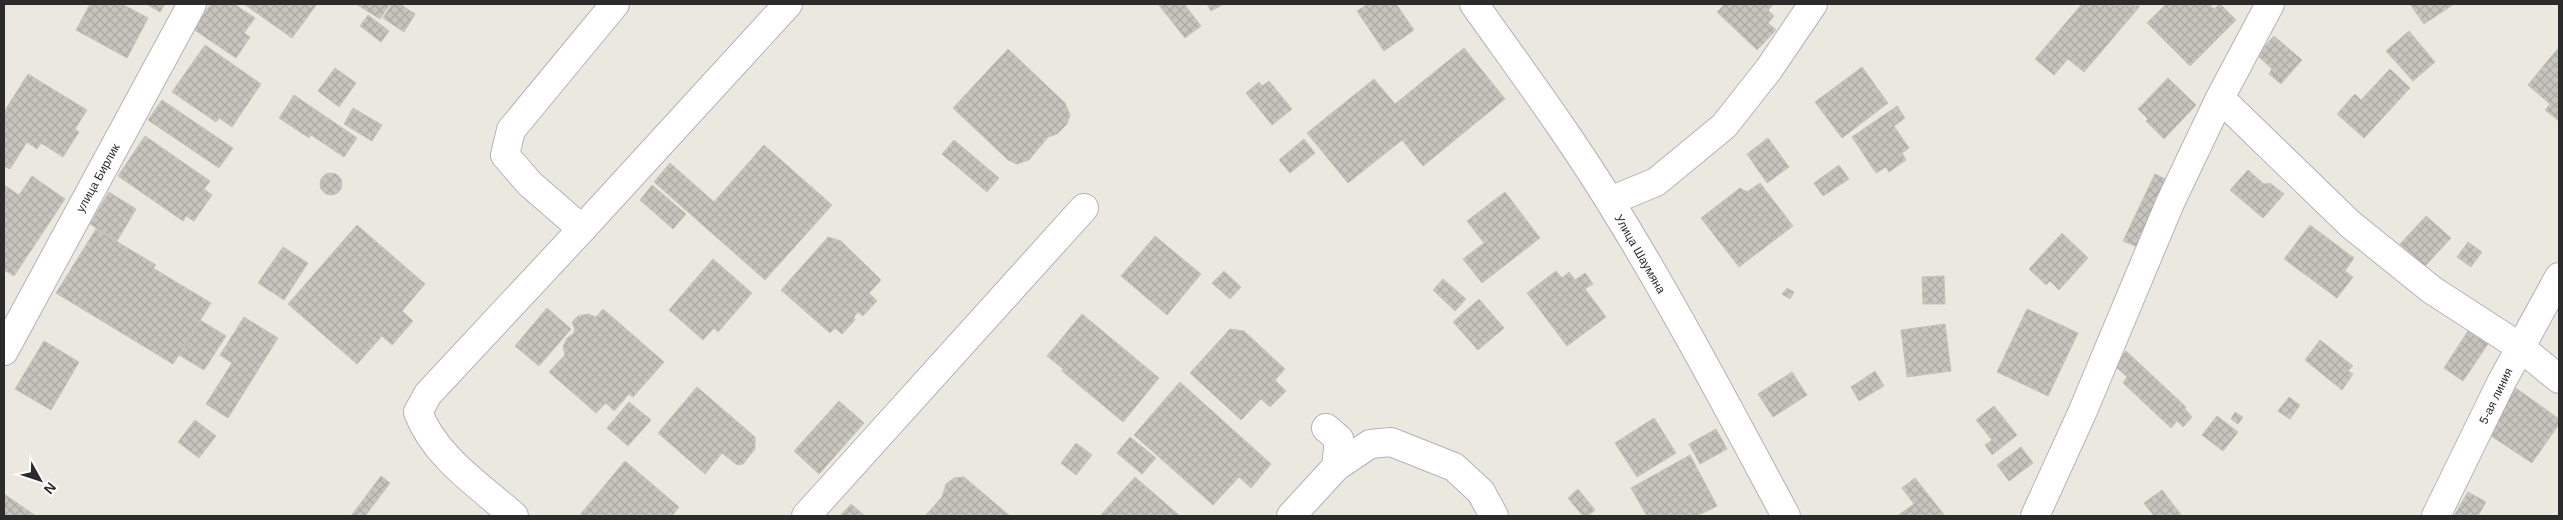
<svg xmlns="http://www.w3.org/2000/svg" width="2563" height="520" viewBox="0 0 2563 520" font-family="Arial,sans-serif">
  <defs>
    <pattern id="building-cross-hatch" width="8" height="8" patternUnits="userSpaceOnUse" patternTransform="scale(1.25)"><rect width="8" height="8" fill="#c7c4be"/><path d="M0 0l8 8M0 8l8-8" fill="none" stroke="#aba9a3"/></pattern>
  </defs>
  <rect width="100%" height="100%" fill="#ebe8df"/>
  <path fill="url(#building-cross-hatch)" stroke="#c6c4b8" d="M90 4H122L148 18 127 58 76 30Z
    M146 4H165L160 12Z
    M211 4H234L255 18 244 33 250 37 236 58 193 29Z
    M244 4H317L292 38Z
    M356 4H390L380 19Z
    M392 4H400L415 14 404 32 383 18Z
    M1158 4H1184L1201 26 1185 38Z
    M1207 4H1224L1211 11Z
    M1368 4H1396L1414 30 1384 51 1357 11Z
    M1725 4H1774L1768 10 1774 16 1768 23 1776 30 1757 50 1717 12Z
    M2082 4 2140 6 2084 72 2068 59 2054 75 2035 59Z
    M2166 4H2209L2214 9 2220 4 2236 20 2190 66 2147 23Z
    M2410 4H2454L2424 24Z
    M368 15 389 31 381 42 360 26Z
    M2409 31 2435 62 2413 81 2386 51Z
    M2274 36 2302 60 2281 84 2269 74 2272 69 2257 55Z
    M205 45 261 84 232 127 219 118 216 122 172 92Z
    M2559 47V121L2545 110 2550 104 2528 85Z
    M1464 48 1505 99 1423 166 1402 140 1348 183 1307 133 1374 79 1395 104Z
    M1008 49 1065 103 1070 115 1067 124 1057 134 1048 137 1029 160 1017 164 1008 160 953 108Z
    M1862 67 1888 103 1842 138 1815 102Z
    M335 68 356 83 339 107 318 91Z
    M2390 69 2410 88 2364 138 2337 114 2355 94 2361 100Z
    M28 74 87 110 75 129 79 132 63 157 41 143 37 149 27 142 10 169 4 166V112Z
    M2168 78 2196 105 2164 139 2146 121 2148 119 2138 109Z
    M1269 81 1292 109 1272 125 1246 93 1259 82 1262 86Z
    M294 95 357 138 344 157 311 135 309 138 279 118Z
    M162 100 233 148 219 168 148 120Z
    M1897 106 1905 118 1894 126 1909 148 1902 153 1906 160 1889 172 1886 167 1876 173 1852 137Z
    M353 108 382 125 372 141 344 124Z
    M145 136 210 181 204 189 212 195 194 221 186 216 183 221 118 176Z
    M1768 138 1789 167 1767 183 1747 154Z
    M1304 139 1315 153 1290 173 1279 160Z
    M954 140 999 178 987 192 942 154Z
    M764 145 832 205 765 280 654 182 670 163 714 202Z
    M1839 165 1849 179 1823 196 1814 183Z
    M2248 170 2264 184 2270 183 2284 194 2263 218 2230 190Z
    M320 184a11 11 0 1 1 22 0a11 11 0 1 1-22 0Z
    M2155 174 2170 181 2138 247 2123 241Z
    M32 176 65 199 14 276 4 270V185L19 195Z
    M1760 183 1793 226 1739 267 1701 218 1740 188 1747 192Z
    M652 185 686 214 673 229 640 200Z
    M109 192 136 209 117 241 90 224Z
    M1505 192 1540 238 1482 283 1463 259 1484 243 1467 221Z
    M2426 216 2451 238 2425 266 2400 244Z
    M357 225 425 284 402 311 413 321 392 345 382 336 357 364 288 304Z
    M2310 225 2354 258 2345 271 2353 277 2337 298 2284 259Z
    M96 229 156 265 153 268 211 303 173 364 56 293Z
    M2062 233 2088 258 2059 290 2050 281 2046 285 2029 269Z
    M1155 236 1201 274 1167 315 1121 276Z
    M828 237 841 241 881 280 869 293 877 301 863 316 858 312 854 317 855 320 842 334 835 328 830 333 781 290Z
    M2468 242 2482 252 2471 267 2457 257Z
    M283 247 308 263 284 300 258 283Z
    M713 259 752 293 718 332 714 328 703 340 669 310Z
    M1224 271 1241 287 1230 299 1212 283Z
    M1556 271 1562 278 1569 272 1575 280 1585 273 1593 284 1585 289 1606 317 1567 346 1527 293Z
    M1944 276 1945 304H1923L1922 277Z
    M1443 279 1466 299 1455 311 1433 290Z
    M1787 288 1794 292 1790 299 1782 294Z
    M1479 299 1504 328 1478 350 1453 322Z
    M547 308 571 329 539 366 515 346Z
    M603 309 664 362 633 397 629 394 614 411 606 403 596 413 549 372 565 355 563 347 567 338 573 334 575 329 572 322 578 316 588 314 596 317Z
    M2027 309 2078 333 2048 396 1997 372Z
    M1082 314 1159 378 1123 422 1062 371 1063 369 1047 356Z
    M244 317 278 338 228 418 206 404 232 363 220 355Z
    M200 320 226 336 204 370 179 355Z
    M1945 324 1951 371 1907 377 1901 330Z
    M1230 329 1244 331 1285 369 1275 380 1286 391 1270 407 1261 399 1241 420 1190 373Z
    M2468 331 2488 344 2463 381 2444 368Z
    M2320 340 2353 366 2348 371 2353 374 2342 390 2305 360Z
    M44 341 79 362 51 410 15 389Z
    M2126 351 2186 407 2185 409 2192 417 2183 427 2177 421 2171 428 2123 383 2127 377 2114 365Z
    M1875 371 1884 386 1859 401 1851 387Z
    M1792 372 1807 395 1773 417 1758 394Z
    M1180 382 1271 464 1251 488 1239 477 1213 505 1134 435Z
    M697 387 755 437V449L743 464 737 465 722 453 705 474 658 433Z
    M2516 388 2559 419V424L2532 463 2485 432Z
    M2289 397 2300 405 2290 419 2278 411Z
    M839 401 864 423 819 474 794 451Z
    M629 402 651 420 628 446 607 428Z
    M1994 406 2017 435 1992 455 1985 445 1992 440 1976 420Z
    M2235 412 2243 417 2238 424 2231 419Z
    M2217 416 2238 432 2223 451 2202 435Z
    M1654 418 1676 453 1637 477 1615 443Z
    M195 420 216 436 199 458 178 442Z
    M1716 429 1727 449 1700 464 1689 444Z
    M1130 437 1156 458 1142 474 1117 453Z
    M1076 443 1092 455 1076 475 1061 463Z
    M2021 447 2033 463 2009 481 1997 465Z
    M1690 455 1717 506 1697 516H1647L1631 488Z
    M625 461 679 507 672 516H579Z
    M381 476 390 483 365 516H351Z
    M964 477 1010 516H925L942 497 946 484 954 478Z
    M1135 477 1180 516H1100Z
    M1915 478 1945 516H1897L1914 504 1902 488Z
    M1578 489 1595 510 1588 516H1583L1568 498Z
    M2162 490 2182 516H2154L2144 503Z
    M2468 492 2486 502 2478 516H2454Z
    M4 494 36 516H4Z
    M851 504 865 516H840Z"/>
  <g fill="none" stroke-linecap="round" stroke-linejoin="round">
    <g stroke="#b2b2bd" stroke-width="30">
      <path id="minor" d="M1474 4C1520 69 1567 132 1609 200 1673 303 1729 410 1786 516
        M2220 98 2350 224 2432 290 2520 347 2559 379
        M1610 201 1656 182 1724 126 1769 69 1813 4
        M582 229 530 184 505 155 511 130 615 4
        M4 351 192 4
        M1336 467 1370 444 1391 442 1454 467 1481 492 1494 516
        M514 516C480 486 434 456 418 412L428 394 582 229 788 4
        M806 516 1084 208
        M1291 516 1336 467 1339 439 1326 428
        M2035 516 2082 413 2170 203 2220 98 2270 4
        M2436 516 2501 383 2559 277"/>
    </g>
    <use href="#minor" stroke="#fff" stroke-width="28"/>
  </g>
  <g text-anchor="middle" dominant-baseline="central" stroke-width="4" stroke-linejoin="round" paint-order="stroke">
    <g font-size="12" fill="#2b2b2b" stroke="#fff">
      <text transform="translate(98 178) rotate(-61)">улица Бирлик</text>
      <text transform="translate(1640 254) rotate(60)">Улица Шаумяна</text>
      <text transform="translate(2496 396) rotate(-64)">5-ая линия</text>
    </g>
  </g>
  <rect width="2563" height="520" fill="none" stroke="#2b2b2b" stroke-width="10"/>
  <g transform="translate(40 480) rotate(130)" stroke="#ffffff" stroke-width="4" paint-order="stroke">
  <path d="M0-4L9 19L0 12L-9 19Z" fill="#2b2b2b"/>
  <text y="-8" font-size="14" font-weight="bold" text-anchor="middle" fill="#2b2b2b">N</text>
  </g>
</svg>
